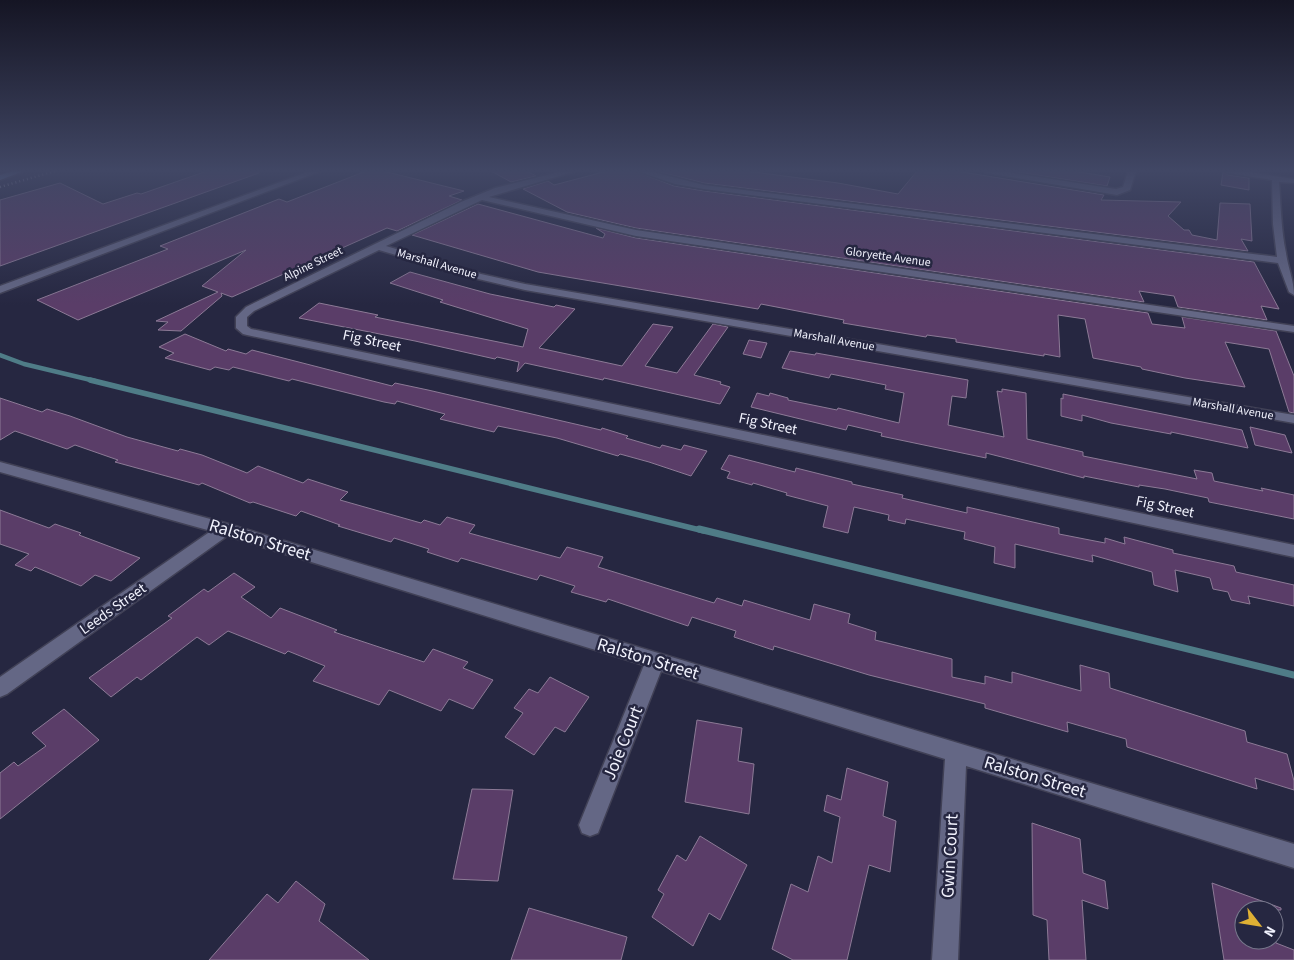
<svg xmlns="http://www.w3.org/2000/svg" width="1294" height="960" viewBox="0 0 1294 960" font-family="'Source Sans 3',sans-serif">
  <rect width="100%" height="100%" fill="#262741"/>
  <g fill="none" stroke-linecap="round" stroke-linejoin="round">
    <path stroke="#4f7c87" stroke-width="4.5" d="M0 355 24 364 95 381"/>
    <path stroke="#4f7c87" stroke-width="5.5" d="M90 380 704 531"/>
    <path stroke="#4f7c87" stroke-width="7" d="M699 529 1294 675"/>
  </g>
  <path fill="#5a3d68" stroke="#8c7a96" d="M207 171H259V173L0 266V200L60 183 103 204 137 193 141 194Z
    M366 171H383L464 191 449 196 462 200 397 231 387 228 232 297 221 293 222 296 181 331 158 330 168 322 156 321 218 292 202 286 246 250 78 320 37 300 168 249 160 246 279 199 287 202Z
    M491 171H527L536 176 511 182Z
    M607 171H635L674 186 704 191 1254 262 1279 309 1261 306 1267 320 1178 307 1174 296 1139 291 1144 302 636 228 567 212 523 189 548 181 554 185Z
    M656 171H746L838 183 898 194 917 171H956L1104 195 1101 200 1181 202 1168 216 1184 230H1189L1192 235 1217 240 1220 203 1250 204 1252 241 1241 239 1248 251 704 183Z
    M1011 171H1074L1110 177 1107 186Z
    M1223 172 1228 175 1249 178V190L1221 185Z
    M478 204 603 238 605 234 596 228 636 238 1148 313 1152 324 1185 328 1182 317 1276 331 1294 376V413L1289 412 1269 349 1225 342 1245 387 1185 378 1142 369 1141 367 1093 358 1085 319 1058 315 1060 357 1044 354V356L956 342V339L927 335 926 337 843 323 844 320 761 304 758 309 567 277 538 272 412 235Z
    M410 272 490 294 554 307 556 305 575 309 539 348 622 366 653 324 673 327 645 366 677 373 713 324 728 327 694 375 721 382 720 384 730 387 720 404 604 378 603 380 525 363 517 372 519 362 497 357 495 359 415 341 299 318 319 303 378 315 375 317 523 347 528 329 440 302 443 300 390 283Z
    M185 334 226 351 228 349 246 354 252 350 392 386 395 383 428 390 601 430 602 428 628 436 626 438 660 448 662 445 681 450 684 445 707 451 691 476 649 462 620 454 618 456 557 438 498 426 494 432 440 419 445 414 397 401 395 404 384 402 292 379 289 381 233 367 229 370 215 367 210 370 165 358 174 353 159 347Z
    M749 340 767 343 761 358 743 354Z
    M790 351 815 355 816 353 968 380 966 398 952 396 948 425 1004 437 997 391 1002 392V389L1026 393 1027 439 1083 452V456L1197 479 1194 470 1212 473 1214 481 1263 491 1261 488 1294 495V519L1209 502 1208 498 1165 489 1139 485V487L1084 476V478L986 453V458L881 436 882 433 848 425 846 430 751 407 757 393 769 396 770 393 788 398V400L837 410 838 408 899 423 904 393 885 389 886 385 831 374 829 378 782 368Z
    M1063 394 1242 430 1248 448 1171 432V434L1111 423 1082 415V421L1061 416V398L1063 399Z
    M0 398 42 412 47 409 70 416 127 437 178 451 180 449 202 455 247 473 258 466 303 483 308 479 348 492 340 500 421 523 424 520 440 525 447 517 475 525 469 533 560 558 567 547 603 557 598 567 714 603 717 598 742 606 744 600 810 620 814 604 850 614 848 623 876 632 875 640 952 659V677L985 684V676L1012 683V672L1081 691 1080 665 1109 673 1110 688 1245 731 1247 742 1287 754 1294 781V790L1255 778 1257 789 1127 747 1126 739 1067 722 1068 732 985 708V704L869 675 774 646 773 650 734 637 736 631 692 617 688 626 608 599 606 602 571 592 575 586 540 575 537 580 461 558 458 562 427 552 429 549 394 538 391 542 338 526 340 525 301 511 296 516 253 502 250 503 202 483 199 485 115 462 118 460 75 445 67 449 15 431 0 440Z
    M1250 427 1285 435 1292 453 1255 445Z
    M729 455 795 472 796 468 852 482V484L903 495 902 498 967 513V507L1059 528V534L1105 543V538L1125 544 1124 537 1173 550V553L1234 566 1236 572 1294 585V606L1248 596 1250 604 1231 600 1228 592 1213 589 1210 578 1175 570 1178 592 1154 585 1152 572 1092 555 1093 562 1015 544V568L994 563 995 547 964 539 965 532 906 519 905 524 888 520 889 515 854 507 848 533 823 527 828 506 786 495 787 493 753 483 752 485 727 478 730 472 721 469Z
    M0 510 49 528 55 524 81 533 79 535 140 558 111 581 95 575 81 586 35 567 31 571 15 565 29 554 0 544Z
    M234 573 255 587 241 597 271 618 280 608 337 630 334 632 424 662 433 649 468 662 463 668 493 680 473 709 449 699 441 711 389 690 379 705 313 681 325 666 288 651 285 654 228 631 209 645 197 637 141 680 137 677 111 697 89 678 172 618 168 616 204 589 208 592Z
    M550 677 589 697 565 732 555 727 534 755 505 737 523 713 514 708 529 689 538 693Z
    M64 709 99 740 0 819V773L14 762 18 766 46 746 32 733Z
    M697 720 742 728 738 761 754 764 749 814 685 802Z
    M847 768 888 782 883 816 896 821 890 872 869 865 847 960H793L772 949 791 884 808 892 818 856 832 863 840 817 824 811 827 795 841 800Z
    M472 789 513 790 498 881 453 879Z
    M1032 823 1080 839 1083 873 1105 881 1108 909 1082 900 1086 960H1049L1047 920 1033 915Z
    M700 836 747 865 720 920 709 913 693 946 652 917 664 894 658 890 677 855 686 861Z
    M296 881 325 904 319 921 369 960H209L267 894 278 903Z
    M1212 883 1281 908V910H1244V940H1275L1276 943 1294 950V960H1224Z
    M529 908 627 937 621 960H511Z"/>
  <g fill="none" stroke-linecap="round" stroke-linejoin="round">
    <g stroke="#414156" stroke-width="3">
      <path id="minor" d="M310 171H321L0 293V286Z
        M563 171H576L489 197 636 230 1294 326V332L636 236 482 200 386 246 481 274 525 284 1294 415V423L525 290 474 278 379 250 254 311 247 317V326L251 329 1294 545V557L247 335 243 334 236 328V317L246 307 461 202 495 188Z
        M637 171H649L704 185 1277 257 1273 224 1272 180 1228 173 1224 171H1243L1294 179V183L1279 182C1281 206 1281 230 1286 253 1288 268 1294 280 1294 295L1289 292 1278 263 704 189 675 184Z
        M983 171H1000L1116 189 1123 187 1128 171H1136L1130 190 1117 195 987 173Z
        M0 462 225 523 1294 844V868L966 766 958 960H932L945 759 661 671 598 833 590 836 582 833 579 825 644 665 227 536 7 694 0 697V677L211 531 0 472Z"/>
    </g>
    <g stroke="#414156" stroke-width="3">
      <path id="major" d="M13 171H24L0 180V175Z"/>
    </g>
    <use href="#minor" fill="#646785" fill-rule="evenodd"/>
    <use href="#major" fill="#6f9acb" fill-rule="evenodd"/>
    <path stroke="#a6a7b8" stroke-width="2.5" stroke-dasharray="1 3" stroke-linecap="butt" d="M0 187 55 171"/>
  </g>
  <linearGradient id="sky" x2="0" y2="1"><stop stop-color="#151524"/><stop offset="0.56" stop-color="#414765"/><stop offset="1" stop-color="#414765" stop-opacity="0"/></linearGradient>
  <rect width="1294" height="305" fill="url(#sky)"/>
  <g text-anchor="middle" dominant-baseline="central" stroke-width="5" stroke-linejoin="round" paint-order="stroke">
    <g font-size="12" fill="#f1f2fd" stroke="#262741">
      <text transform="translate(888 257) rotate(8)">Gloryette Avenue</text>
      <text transform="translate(313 264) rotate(-26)">Alpine Street</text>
      <text transform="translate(437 264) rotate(16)">Marshall Avenue</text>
      <text transform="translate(834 340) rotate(10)">Marshall Avenue</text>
      <text transform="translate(1233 409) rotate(10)">Marshall Avenue</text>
    </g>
    <g font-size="15" fill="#f1f2fd" stroke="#262741">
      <text transform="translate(372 341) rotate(12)">Fig Street</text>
      <text transform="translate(768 424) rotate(12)">Fig Street</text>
      <text transform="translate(1165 507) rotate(12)">Fig Street</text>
      <text transform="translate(113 609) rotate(-35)">Leeds Street</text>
    </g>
    <g font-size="18" fill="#f1f2fd" stroke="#262741">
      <text transform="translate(260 540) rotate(17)">Ralston Street</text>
      <text transform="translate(648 659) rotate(17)">Ralston Street</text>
      <text transform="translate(623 743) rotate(-68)">Joie Court</text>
      <text transform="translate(1035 777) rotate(17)">Ralston Street</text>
      <text transform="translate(950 856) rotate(-87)">Gwin Court</text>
    </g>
  </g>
  <g transform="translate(1259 925) rotate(121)"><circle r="24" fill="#262741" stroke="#77788c"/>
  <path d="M0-4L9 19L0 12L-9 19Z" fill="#dfb034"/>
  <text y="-8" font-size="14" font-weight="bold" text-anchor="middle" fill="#f1f2fd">N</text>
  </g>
</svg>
